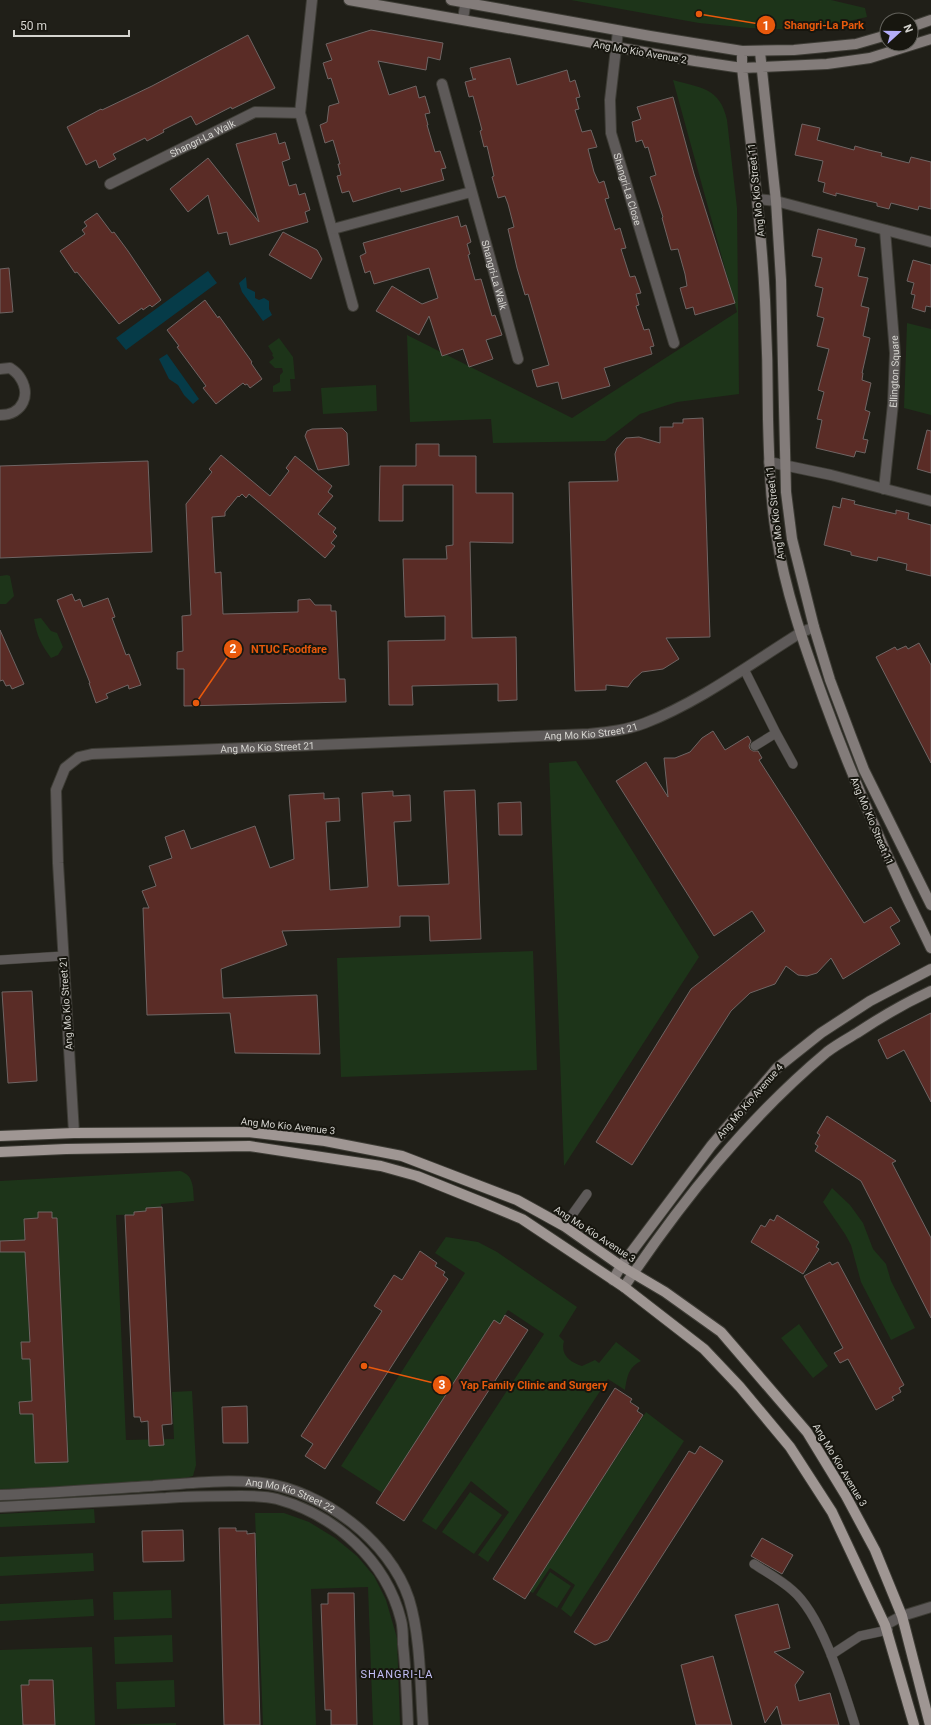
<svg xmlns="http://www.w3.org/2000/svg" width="931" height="1725" viewBox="0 0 931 1725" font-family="Roboto,sans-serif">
  <rect width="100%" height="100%" fill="#201f18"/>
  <path fill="#1d3419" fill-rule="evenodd" d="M571 0H831L865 8 867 17 809 30 749 28 699 23Z
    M673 80C702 88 720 88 727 120L737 208 739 394 677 402 640 414 605 441 493 443 491 419 410 422 407 335 572 418 737 312Z
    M907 323 931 329V415L904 408Z
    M279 338 293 357 295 379H290L291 391 273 392V386L280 382V375L283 372 282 368H275L269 362 274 358 272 355 273 354 268 346Z
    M376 385 377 411 323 414 321 388Z
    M7 575 10 576 14 596 6 604H0V576Z
    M41 618 51 631 57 633 63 647 58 655 51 658C41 644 37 637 34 619Z
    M576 761 699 957 564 1166 549 763Z
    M533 951 537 1070 341 1077 337 958Z
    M180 1171C194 1175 193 1188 194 1201L161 1204V1214L116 1215 126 1440 174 1439 172 1392 192 1391 196 1465 193 1476 181 1479 41 1488 0 1489V1181ZM38 1212H51L52 1218H57L62 1341 34 1435 33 1414H20L19 1402 32 1401 30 1359 22 1342H30L25 1252H14V1241L25 1240 24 1219 38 1218Z
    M832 1188 850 1205 863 1223 873 1249 886 1264 891 1281 912 1322 915 1328 891 1340 861 1282 851 1245 845 1234 823 1202Z
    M446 1237 478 1242 497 1252 577 1307 559 1336 564 1341C560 1355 570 1362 582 1366L595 1360 599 1363 616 1342 641 1361C628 1367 627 1378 625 1390L608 1379 488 1562 478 1555 509 1512 471 1481 436 1530 422 1521 544 1334 508 1310 384 1494 341 1466 465 1273 435 1253Z
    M799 1324 828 1366 813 1378 781 1338Z
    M646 1412 684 1441 571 1617 561 1609 575 1585 550 1568 533 1593 529 1591Z
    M470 1492 502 1515 474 1554 442 1532Z
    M94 1509 95 1523 0 1527V1514Z
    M255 1513H284L309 1522 335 1538 357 1556 374 1576 386 1600 397 1638 400 1725H373L368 1587 311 1589 316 1725H263Z
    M93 1553 94 1571 0 1576V1557Z
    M550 1572 571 1586 557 1608 536 1595Z
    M171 1590 172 1618 114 1620 113 1592Z
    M93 1599 94 1616 0 1621V1604Z
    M172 1635 173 1662 115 1664 114 1637Z
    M92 1647 95 1725H55L53 1680H29V1685H22L23 1725H0V1650Z
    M174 1680 175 1707 117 1709 116 1682Z
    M176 1723V1725H118Z"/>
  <path fill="#063b48" d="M208 271 217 283 126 350 116 338Z
    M246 277 247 288 255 292V298L259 300 264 298 269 301V309L272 315 263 321 242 292 239 283Z
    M167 354 199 399 193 404 184 395 178 385 169 379 159 359Z"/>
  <path fill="#5a2c26" stroke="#6f6564" d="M371 30 443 43 440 60 428 57 426 70 378 61 389 95 416 86 419 98 425 96 430 113 425 114 428 125H427L435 152 440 151 446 168 441 169 444 180 401 192 400 188 353 202 349 191 342 193 337 176 341 175 338 164H340L333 140 325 143 320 125 327 122 329 106 339 103 331 78 328 79 323 63 332 60 326 44Z
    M248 35 275 88 232 109 231 107 196 125 191 116 163 130 164 132 147 141 145 138 113 154 116 159 99 168 96 160 86 165 67 127 101 109 102 110 152 86Z
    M510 58 517 85 567 70 570 82 575 80 580 97 576 98 579 109 575 110 582 132 591 130 597 147 588 149 594 172 599 183 604 181 609 198 605 199 615 230 620 228 626 248 621 249 630 277 635 276 641 293 636 294 639 305 636 306 644 330 649 329 654 346 650 347 652 354 604 368 610 386 562 399 558 382 537 387 532 370 549 365 528 294 525 295 517 268 508 229 514 227 508 204 505 196 498 198 492 177 494 176 487 146 484 147 480 131 482 130 473 96 469 97 465 82 476 79H473L470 68Z
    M673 97 694 174 735 303 695 315 693 307 686 309 680 288 687 286 685 274 678 249 671 250 662 218 663 217 650 177 656 175 648 147 645 148 642 140 636 142 632 122 641 119 637 107Z
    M802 124 820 128 817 140 854 150 855 146 869 150 882 153 881 156 909 163 911 157 931 162V209L919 206 918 210 891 203 889 209 877 206V203L856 198 836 193V196L823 192 825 183 818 181 823 161 795 155Z
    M276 133 279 144 285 142 290 159 282 162 289 186 296 184 299 195 305 193 310 210 305 212 308 222 230 245 227 232 218 234 208 195 188 212 170 189 208 158 259 222 236 144Z
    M97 213 112 233 114 232 128 251 161 300 152 307 150 305 143 310 142 308 119 324 77 272 75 273 60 251 85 234 82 230 87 226 84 222Z
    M458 216 461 227 466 225 471 242 467 244 470 254 468 255 475 280 481 279 492 316 495 315 502 335 486 340 493 359 469 367 463 349 442 356 429 316 419 335 376 311 392 286 422 304 438 298 429 268 374 284 370 271 365 273 360 256 366 253 363 243Z
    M818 229 857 239 855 246 865 248 858 276 868 278 861 306 869 308 863 336 870 338 862 373H863L862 380 871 383 865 410 870 412 863 439 868 440 865 453 856 451 854 457 816 448 822 420 817 419 824 392 818 390 829 349 817 346 824 318 817 316 823 288 815 286 822 258 812 256Z
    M283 232 317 250 322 259 311 279 269 255Z
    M913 260 931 265V307L926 306 925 312 912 308 915 295 911 294 914 283 907 281Z
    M9 268 13 312 0 313V269Z
    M205 300 218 318 219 316 252 362 251 363 262 379 250 388 247 384 245 385 243 383 216 404 203 388 206 386 177 347 179 346 167 330Z
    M703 418 710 637 666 638 679 659 663 669 642 672 633 680 628 687 606 685V690L575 691 569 482 618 481 615 454 617 448 626 438 639 437 660 443V427H673V423H683V419Z
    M342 428 347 433 349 465 318 470 305 436 307 431 312 429Z
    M927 430 931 431V473L917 469Z
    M416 444H439V456H476V493H513V543L470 542 472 638 516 637 517 700 498 701V684L412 686 413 705H389L388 641 445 640V616L405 617 403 559H447L446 546 453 545V485H403V521H379L380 466H416Z
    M221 455 270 496 289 471 286 468 295 456 332 486 328 492 333 496 318 514 336 528 333 532 337 536 331 543 335 546 325 558 249 494 246 498 242 494 239 497 238 496 225 512V516L212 517 215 573 221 572 223 614 298 612V600L310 599 315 605H331V611H336L339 679H345L346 702 184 706V669H177V652L183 651 182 616 191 615 186 504 212 472 209 469Z
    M148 461 152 552 0 558V466Z
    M842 498 855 501 854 504 896 514V510L909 513 908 519 931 525V576L906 570 907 564 878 557 877 561 851 555V552L824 545 833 506 840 508Z
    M72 594 75 601 80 599 83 607 108 598 115 617 112 618 126 655 129 654 141 685 129 689 128 685 106 694 108 698 96 703 89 683H90L57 600Z
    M0 630 24 684 12 689 10 685 6 686 3 680 0 681Z
    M919 643 931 665V763L876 657 895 647 897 650 906 646 908 649Z
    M713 731 725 750 748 736 751 741 749 746 750 749 753 751H758L762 758 759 760 864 923 891 907 900 921 890 927 900 944 843 979 831 958 817 973 807 976 798 975 786 966 775 984 750 993 731 1011 632 1165 596 1142 691 989 765 931 752 911 714 936 616 781 646 762 668 797 664 758H675L690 752 702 738Z
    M475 790 481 939 430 941 429 916H400V927L282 931 287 945 221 969 223 998 317 995 320 1054 235 1053 230 1013 147 1015 143 908H149L142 891 156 886 149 866 172 858 165 837 184 830 191 849 255 826 270 868 294 859 289 795 324 793V799L339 798 340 821 326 822 330 890 368 887 362 793 393 791V796L410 795 411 821 394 822 398 886 449 884 444 791Z
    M521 802 522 835H499L498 803Z
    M32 991 37 1081 8 1083 2 992Z
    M931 1013V1102L904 1050 887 1059 878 1040Z
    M827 1116 896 1161 892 1163 931 1238V1318L861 1181 815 1151 818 1146 815 1144 820 1135 817 1133Z
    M162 1207 172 1424 162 1425 164 1445 149 1446 148 1421 141 1422 140 1417H134L125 1215H134V1212L146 1211V1208Z
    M38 1212H52V1218H57L68 1462 35 1463 33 1414H20L19 1402 32 1401 30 1359H22L21 1342H30L25 1252H0V1241L25 1240 24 1219 38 1218Z
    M777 1215 819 1242 816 1247 819 1249 803 1274 751 1242 761 1225 765 1227 770 1219 774 1221Z
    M420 1251 437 1263 435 1266 445 1272 443 1275 448 1279 325 1469 305 1456 313 1444 301 1436 382 1311 374 1306 394 1275 402 1280Z
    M830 1262 832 1265 838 1262 904 1385 899 1388 901 1392 892 1397 894 1400 876 1410 848 1359 840 1363 834 1353 843 1348 804 1276Z
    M505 1315 528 1330 404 1521 376 1503 494 1320 500 1324Z
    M615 1388 632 1399 630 1402 639 1408 637 1411 643 1415 525 1599 493 1579Z
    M247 1406 248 1443H223L222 1407Z
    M700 1446 723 1461 608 1640 595 1645 574 1632 689 1451 695 1454Z
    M219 1528H236V1531H247V1534L255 1533 260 1725H224Z
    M183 1530 184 1561 143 1562 142 1531Z
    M762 1538 793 1555 782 1574 751 1556Z
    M328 1593H354L357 1725H331V1710H325L321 1604H328Z
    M778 1604 790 1648 774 1652 804 1672 795 1685 799 1701 830 1693 839 1725H782L777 1706 765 1723 735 1615Z
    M713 1656 732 1725H696L681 1665Z
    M29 1680H53L55 1725H23L21 1685H29Z"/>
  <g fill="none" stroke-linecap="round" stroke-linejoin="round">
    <g stroke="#3d3c35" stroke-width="10">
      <path id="lane" d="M744 669 776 733 793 764
        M755 746 776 733
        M0 960 63 956
        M564 1226 587 1194
        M754 1564C766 1572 781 1580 792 1590 822 1615 843 1687 855 1725
        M831 1655 860 1636 888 1630"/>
    </g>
    <g stroke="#3d3c35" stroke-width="12">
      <g id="street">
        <path d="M312 0 300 113 353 306"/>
        <path d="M463 19 466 0"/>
        <path id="s1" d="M618 31 610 100 611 133 674 343"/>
        <path id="s2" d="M442 84 518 359"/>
        <path id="s3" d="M110 184 255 112 300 113"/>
        <path d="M758 199 776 201 931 242"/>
        <path d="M333 229 471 192"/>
        <path d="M0 369 10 368C13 370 17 373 19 376 32 394 23 415 0 415"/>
        <path d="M769 462 831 475 931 501"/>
        <path id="s4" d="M884 489 893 404 895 353 885 230"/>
        <path id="s5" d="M74 1133 58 863 56 790 65 768 79 757 92 754 589 734C608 732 627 730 645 723 701 701 750 664 800 633L814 627"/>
        <path id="s6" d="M0 1495C51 1493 102 1489 153 1486 189 1483 226 1479 262 1483 322 1490 390 1541 409 1599 421 1638 420 1685 423 1725"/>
        <path d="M0 1507C55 1504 110 1501 166 1498 191 1496 216 1496 241 1496 253 1496 266 1496 277 1499 335 1515 386 1560 401 1620 403 1627 403 1636 403 1644 406 1671 407 1698 408 1725"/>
        <path d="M885 1625 902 1616 931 1607"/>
      </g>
    </g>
    <g stroke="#3d3c35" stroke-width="12">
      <path id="secondary" d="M349 0 695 61 742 68 827 64 870 58 931 39
        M451 0 650 36 742 51 794 50 856 44 887 35
        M911 27 931 20
        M742 51V68C751 145 761 222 765 300 767 340 768 380 768 419 769 457 770 496 776 533 785 591 804 645 824 700 855 785 891 867 931 948
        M760 52 776 201 781 280 786 492 792 539 814 627 830 680 851 736 864 770 931 905
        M613 1280 621 1266 711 1146 777 1068 821 1033 870 1001 931 969
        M624 1287C682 1201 747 1119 827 1052 836 1045 847 1039 857 1033 881 1017 905 1003 931 991"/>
    </g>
    <g stroke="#3d3c35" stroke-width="12">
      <path id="primary" d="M0 1136 74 1133 248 1132 325 1141 402 1156 517 1200 564 1226 621 1266 665 1292 721 1332 807 1432 846 1496 875 1550 902 1616 930 1725
        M0 1152 66 1149 249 1146 381 1166 417 1176 484 1203 522 1219 624 1287 704 1349 740 1387 790 1447 832 1512 885 1625 914 1725"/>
    </g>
    <use href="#lane" stroke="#5e5a59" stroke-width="9"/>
    <use href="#street" stroke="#5e5a59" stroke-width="10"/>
    <use href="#secondary" stroke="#837c7a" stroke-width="10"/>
    <use href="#primary" stroke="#9f9693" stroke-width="10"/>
  </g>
  <g text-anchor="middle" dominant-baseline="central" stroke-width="4" stroke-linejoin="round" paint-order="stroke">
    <g font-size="10" fill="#d5d4cf" stroke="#17160f">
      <text transform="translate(640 52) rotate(10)">Ang Mo Kio Avenue 2</text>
      <text stroke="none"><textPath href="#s3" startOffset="103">Shangri-La Walk</textPath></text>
      <text stroke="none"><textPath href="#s1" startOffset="161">Shangri-La Close</textPath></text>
      <text transform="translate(756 190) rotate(-96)">Ang Mo Kio Street 11</text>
      <text stroke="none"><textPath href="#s2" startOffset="198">Shangri-La Walk</textPath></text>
      <text stroke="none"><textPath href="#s4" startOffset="118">Ellington Square</textPath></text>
      <text transform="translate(775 513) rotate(-97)">Ang Mo Kio Street 11</text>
      <text stroke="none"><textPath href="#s5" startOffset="898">Ang Mo Kio Street 21</textPath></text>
      <text stroke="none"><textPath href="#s5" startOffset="574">Ang Mo Kio Street 21</textPath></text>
      <text transform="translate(872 821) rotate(67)">Ang Mo Kio Street 11</text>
      <text transform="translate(66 1003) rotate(-94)">Ang Mo Kio Street 21</text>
      <text transform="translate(750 1101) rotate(-49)">Ang Mo Kio Avenue 4</text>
      <text transform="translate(288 1126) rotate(6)">Ang Mo Kio Avenue 3</text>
      <text transform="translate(595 1234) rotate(33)">Ang Mo Kio Avenue 3</text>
      <text transform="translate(840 1465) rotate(59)">Ang Mo Kio Avenue 3</text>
      <text stroke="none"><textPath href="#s6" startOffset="293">Ang Mo Kio Street 22</textPath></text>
    </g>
    <g font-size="11" letter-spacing="1" fill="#c4c0f9" stroke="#17160f">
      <text x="397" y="1674">SHANGRI-LA</text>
    </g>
  </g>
  <path fill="none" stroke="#e8590c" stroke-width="1.5" d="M699 14L766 25M196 703L233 649M364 1366L442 1385"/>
  <g fill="#e8590c" stroke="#17160f" stroke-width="1.5">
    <circle cx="699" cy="14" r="4"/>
    <circle cx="196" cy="703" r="4"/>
    <circle cx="364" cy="1366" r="4"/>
    <circle cx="766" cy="25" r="10"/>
    <circle cx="233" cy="649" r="10"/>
    <circle cx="442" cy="1385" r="10"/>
  </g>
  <g font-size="12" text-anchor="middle" font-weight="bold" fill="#fff">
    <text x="766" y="30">1</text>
    <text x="233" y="653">2</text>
    <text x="442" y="1389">3</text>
  </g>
  <g font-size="11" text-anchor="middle" font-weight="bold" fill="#e8590c" stroke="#17160f" stroke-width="4" stroke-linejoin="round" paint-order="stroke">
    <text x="824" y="29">Shangri-La Park</text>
    <text x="289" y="653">NTUC Foodfare</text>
    <text x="534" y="1389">Yap Family Clinic and Surgery</text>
  </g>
  <g transform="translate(899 32) rotate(69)"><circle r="19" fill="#17160f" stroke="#63625c"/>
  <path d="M0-3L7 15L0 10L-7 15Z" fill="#b3adf9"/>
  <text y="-6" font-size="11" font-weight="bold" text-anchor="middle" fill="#d5d4cf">N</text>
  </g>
  <path d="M14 30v6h115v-6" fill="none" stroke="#d5d4cf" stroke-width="2"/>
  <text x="20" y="30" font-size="12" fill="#d5d4cf" stroke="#17160f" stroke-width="3" paint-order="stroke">50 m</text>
</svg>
